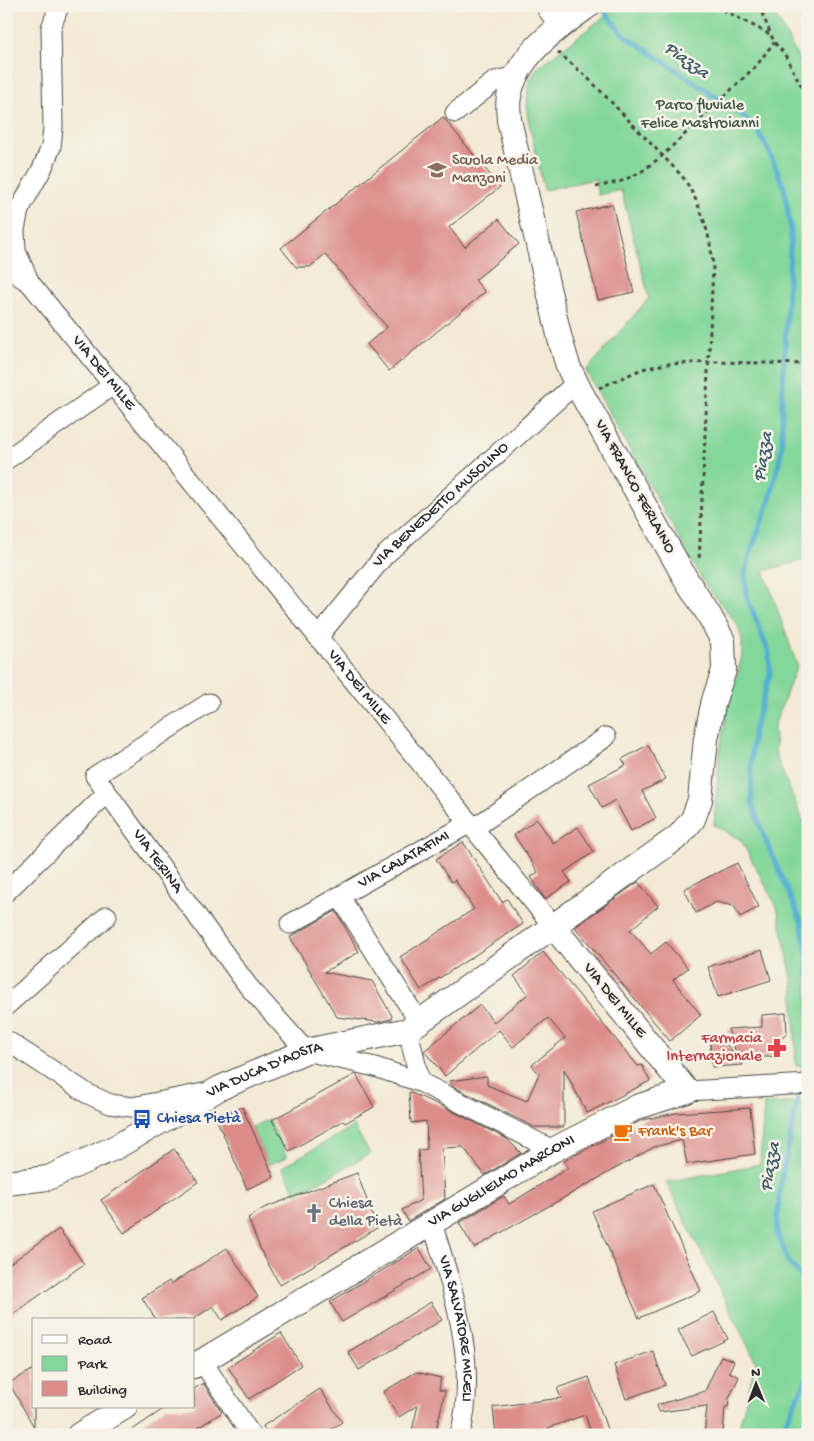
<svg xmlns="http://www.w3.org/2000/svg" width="814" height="1441" viewBox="0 0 814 1441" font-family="'Gochi Hand',sans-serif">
  <rect width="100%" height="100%" fill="#f7f3e8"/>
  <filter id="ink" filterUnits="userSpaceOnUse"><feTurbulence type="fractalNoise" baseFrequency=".02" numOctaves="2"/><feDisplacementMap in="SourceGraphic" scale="10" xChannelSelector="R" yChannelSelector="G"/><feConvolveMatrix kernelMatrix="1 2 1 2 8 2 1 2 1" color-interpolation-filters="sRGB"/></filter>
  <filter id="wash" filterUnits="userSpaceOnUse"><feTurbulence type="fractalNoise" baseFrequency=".0096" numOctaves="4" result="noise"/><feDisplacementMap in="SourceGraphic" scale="20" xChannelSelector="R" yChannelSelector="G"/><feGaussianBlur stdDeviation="1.12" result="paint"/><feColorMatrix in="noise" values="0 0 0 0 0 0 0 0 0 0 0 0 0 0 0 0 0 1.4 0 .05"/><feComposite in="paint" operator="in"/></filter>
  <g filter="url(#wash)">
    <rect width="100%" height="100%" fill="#f3ead5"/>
    <path fill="#83d79a" stroke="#578162" d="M618 6H771L808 77V559L764 571 797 665 774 726 776 757 808 832V1066H796L793 983 777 907 741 840 714 825 720 749 727 712 742 656V639L737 624 704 583 586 371 649 298 621 190 598 195 595 179 544 190 527 114 528 86 536 69Z
      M808 1102V1429L805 1435H737L756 1362 666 1182 760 1164 764 1104Z
      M269 1119 287 1157 268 1165 252 1127Z
      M354 1126 370 1154 297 1194 282 1167Z"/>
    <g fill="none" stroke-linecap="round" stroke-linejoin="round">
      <path stroke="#51afd0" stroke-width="5" d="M600 6 623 34 731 107 754 125 767 147 784 187 791 231 782 405V449L770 500 752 548 745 574 747 597 769 653 770 674 753 733 751 763 752 803 765 839 801 921 807 954 808 975
        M808 1048 780 1187 777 1232 789 1263 808 1283
        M779 1435 808 1376"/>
    </g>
    <g id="blocks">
      <path fill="#dc8d8a" d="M443 117 500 187 449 227 465 247 499 219 519 244 475 280 485 292 389 371 367 344 387 327 325 254 310 267H296L281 248Z
        M612 204 634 292 598 300 576 212Z
        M648 745 666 779 642 791 656 818 631 831 615 800 602 808 589 784 626 765 622 759Z
        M537 819 553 843 578 827 594 852 564 872 571 882 545 899 531 877 538 872 514 835Z
        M463 842 502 902 507 899 523 924 421 990 400 957 474 909 455 880 451 882 436 859Z
        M737 863 759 907 740 917 734 906 716 902 696 913 684 889Z
        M638 882 658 906 630 930 651 954 666 942 688 968 673 980 701 1015 670 1041 575 927Z
        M336 911 359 952 324 972 372 981 392 1016 391 1019 378 1022 337 1017 290 937Z
        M762 950 771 980 718 997 708 967Z
        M543 952 638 1066 642 1065 650 1081 587 1113 564 1069V1127H534L454 1087 449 1081 487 1076V1085L527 1101 539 1074 532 1065 565 1038 548 1018 513 1047 499 1030 445 1076 424 1051 480 1005 494 1022 528 994 514 976Z
        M786 1013 787 1034 779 1040 780 1056 738 1059 743 1065 712 1067 710 1039 721 1038 738 1058 728 1029 762 1027V1015Z
        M356 1074 374 1107 345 1123 343 1121 289 1151 272 1120Z
        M409 1092 444 1107 507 1139 521 1153 485 1175 463 1147 442 1148 445 1199 408 1221 402 1210 421 1200 418 1150 427 1149 426 1121 411 1123Z
        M242 1107 274 1177 247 1189 216 1118Z
        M750 1108 755 1154 687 1164 682 1140 654 1147 474 1248 459 1223 504 1196 509 1204 568 1168 564 1161 642 1120 676 1113Z
        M174 1149 198 1182 124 1233 101 1200Z
        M357 1173 377 1228 280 1285 262 1253 248 1218 264 1208Z
        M654 1184 701 1291 639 1318 592 1211Z
        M59 1229 84 1264 6 1319V1266Z
        M227 1248 258 1297 222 1320 213 1306 192 1320H156L142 1298 169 1281 171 1284Z
        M419 1248 431 1269 342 1322 330 1302Z
        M431 1302 442 1320 359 1370 348 1352Z
        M714 1312 728 1339 692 1356 678 1330Z
        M281 1333 301 1365 249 1399 228 1367Z
        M653 1351 665 1385 626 1399 614 1365Z
        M721 1356 734 1361 729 1372 739 1377 729 1398 728 1407H725L723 1435H704L707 1406 659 1412 657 1405 705 1391Z
        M34 1369V1427L9 1383Z
        M416 1372 441 1378 439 1390 445 1391 435 1435H411L418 1405 399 1417 383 1392Z
        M589 1377 609 1435H592L585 1415 548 1428 549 1435H496L493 1407 561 1398 557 1388Z
        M203 1383 222 1412 187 1435H125L166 1407H194V1389Z
        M320 1389 342 1422 323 1435H268L263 1426Z"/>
    </g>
  </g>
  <g filter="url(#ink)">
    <use href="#blocks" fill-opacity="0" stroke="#494844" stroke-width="1"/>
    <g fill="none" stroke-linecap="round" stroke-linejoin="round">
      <g stroke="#494844" stroke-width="21">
        <g id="minor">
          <path d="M545 6 559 26"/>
          <path d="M455 113 495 81 516 76"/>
          <path id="s1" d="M6 267 30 283 553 926"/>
          <path d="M30 283 16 251 15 230 19 210 42 169 51 147 53 128 51 28 59 6"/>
          <path d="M6 460 113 385"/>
          <path id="s2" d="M318 637 384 556 576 383"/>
          <path id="s3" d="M209 703 95 776 248 986 306 1051 375 1067 420 1082 553 1150"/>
          <path d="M474 828 606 737"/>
          <path d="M6 892 107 793"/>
          <path d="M340 897 419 1022"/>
          <path id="s4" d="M290 924 470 823"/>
          <path d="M6 1006 107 916"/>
          <path d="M408 1030 420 1082"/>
          <path d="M6 1040 88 1094 110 1104 132 1107 203 1093"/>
          <path d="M687 1091 808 1084"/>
          <path id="s5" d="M432 1223C453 1291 479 1363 460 1435"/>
          <path d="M202 1361 251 1435"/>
        </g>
      </g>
      <g stroke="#494844" stroke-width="26">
        <g id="major">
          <path id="s6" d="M6 1183 48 1178 116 1147 220 1088 306 1051 408 1030 679 836 693 819 700 800 706 738 714 700 724 670 723 641 709 615 687 581 580 391 568 366 560 339 509 120C509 113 507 104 509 97 516 56 556 29 588 6"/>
          <path id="s7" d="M194 1366 553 1150 637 1107 687 1091 553 926"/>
          <path d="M79 1435 125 1407"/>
        </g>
      </g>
      <path stroke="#494844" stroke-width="3" stroke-dasharray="4 4" stroke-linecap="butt" d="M716 6 769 34
        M759 6 774 42 784 53 808 99
        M558 52 592 82 682 176C700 201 711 236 713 267L699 562
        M596 187 622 181 641 172 662 156 757 65 774 42
        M599 388 642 369 666 364 716 362 808 364"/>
      <use href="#minor" stroke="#fff" stroke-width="19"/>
      <use href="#major" stroke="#fff" stroke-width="24"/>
    </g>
  </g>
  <defs>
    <g id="school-bare" transform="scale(1.5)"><path d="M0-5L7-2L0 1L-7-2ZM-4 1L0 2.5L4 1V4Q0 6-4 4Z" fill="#8d6e63" stroke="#f7f3e8" stroke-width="2.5" paint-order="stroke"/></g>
    <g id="pharmacy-bare" transform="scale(1.5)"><path d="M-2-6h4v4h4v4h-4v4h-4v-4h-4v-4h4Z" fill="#e0444e" stroke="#f7f3e8" stroke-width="2.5" paint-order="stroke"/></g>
    <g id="bus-bare" transform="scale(1.5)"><path d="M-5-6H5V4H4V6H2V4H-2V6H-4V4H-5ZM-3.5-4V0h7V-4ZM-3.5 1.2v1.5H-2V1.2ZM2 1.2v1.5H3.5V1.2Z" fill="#1a4fb4" stroke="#f7f3e8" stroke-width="2.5" paint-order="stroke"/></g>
    <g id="cafe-bare" transform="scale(1.5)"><path d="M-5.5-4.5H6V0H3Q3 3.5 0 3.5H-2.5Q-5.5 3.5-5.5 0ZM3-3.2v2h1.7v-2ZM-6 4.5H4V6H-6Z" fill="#e8710a" stroke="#f7f3e8" stroke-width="2.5" paint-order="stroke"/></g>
    <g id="church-bare" transform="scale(1.5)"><path d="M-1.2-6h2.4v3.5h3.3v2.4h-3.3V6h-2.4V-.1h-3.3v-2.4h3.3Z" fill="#6b7280" stroke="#f7f3e8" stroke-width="2.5" paint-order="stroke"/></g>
  </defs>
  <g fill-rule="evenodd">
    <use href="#school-bare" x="437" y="170"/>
    <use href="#pharmacy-bare" x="777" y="1048"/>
    <use href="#bus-bare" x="142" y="1119"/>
    <use href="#cafe-bare" x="623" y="1132"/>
    <use href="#church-bare" x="314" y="1213"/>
  </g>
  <g text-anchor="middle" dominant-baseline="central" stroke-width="5" stroke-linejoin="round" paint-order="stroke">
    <g font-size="16" fill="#415647" stroke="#f7f3e8">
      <text x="700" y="106">Parco fluviale<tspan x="700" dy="18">Felice Mastroianni</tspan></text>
    </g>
    <g font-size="16" fill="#785e54" stroke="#f7f3e8" text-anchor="start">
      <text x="452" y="161">Scuola Media<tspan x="452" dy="18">Manzoni</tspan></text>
    </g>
    <g font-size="16" fill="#2b2b2b" stroke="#f7f3e8">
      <text stroke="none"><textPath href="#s1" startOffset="145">VIA DEI MILLE</textPath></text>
      <text transform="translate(634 487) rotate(61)">VIA FRANCO FERLAINO</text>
      <text stroke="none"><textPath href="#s2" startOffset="181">VIA BENEDETTO MUSOLINO</textPath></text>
      <text stroke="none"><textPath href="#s1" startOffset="550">VIA DEI MILLE</textPath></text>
      <text stroke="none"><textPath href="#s4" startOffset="131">VIA CALATAFIMI</textPath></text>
      <text stroke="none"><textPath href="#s3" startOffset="241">VIA TERINA</textPath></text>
      <text transform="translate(614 1001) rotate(51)">VIA DEI MILLE</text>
      <text stroke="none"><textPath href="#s6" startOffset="285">VIA DUCA D'AOSTA</textPath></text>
      <text stroke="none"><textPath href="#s7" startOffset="359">VIA GUGLIELMO MARCONI</textPath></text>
      <text stroke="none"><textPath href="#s5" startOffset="109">VIA SALVATORE MICELI</textPath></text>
    </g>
    <g font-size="16" fill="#be3a42" stroke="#f7f3e8" text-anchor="end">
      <text x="762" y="1039">Farmacia<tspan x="762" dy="18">Internazionale</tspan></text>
    </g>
    <g font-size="16" fill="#164399" stroke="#f7f3e8" text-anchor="start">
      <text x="157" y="1119">Chiesa Pietà</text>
    </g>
    <g font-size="16" fill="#c56008" stroke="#f7f3e8" text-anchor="start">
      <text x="638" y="1132">Frank's Bar</text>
    </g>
    <g font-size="16" fill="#5b616d" stroke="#f7f3e8" text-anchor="start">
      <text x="329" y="1204">Chiesa<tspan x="329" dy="18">della Pietà</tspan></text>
    </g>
    <g font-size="18" font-style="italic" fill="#385965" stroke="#f7f3e8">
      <text transform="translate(686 61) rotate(35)">Piazza</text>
      <text transform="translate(764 457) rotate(-81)">Piazza</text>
      <text transform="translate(771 1167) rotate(-80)">Piazza</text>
    </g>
  </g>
  <rect width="814" height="1441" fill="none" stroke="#f7f3e8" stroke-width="25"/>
  <rect x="32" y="1318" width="162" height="90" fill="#f7f3e8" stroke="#a5a39c"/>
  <rect x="42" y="1335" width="25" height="8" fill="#ffffff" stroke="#a5a39c"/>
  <text x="78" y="1344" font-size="15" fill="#2b2b2b">Road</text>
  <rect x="42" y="1356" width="25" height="15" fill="#83d79a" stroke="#a5a39c"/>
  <text x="78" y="1368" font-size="15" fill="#2b2b2b">Park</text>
  <rect x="42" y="1381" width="25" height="15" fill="#dc8d8a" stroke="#a5a39c"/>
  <text x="78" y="1394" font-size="15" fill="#2b2b2b">Building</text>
  <g transform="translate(756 1384) rotate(359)" stroke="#f7f3e8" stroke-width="4" paint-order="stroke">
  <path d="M0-4L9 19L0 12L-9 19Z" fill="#2b2b2b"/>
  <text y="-8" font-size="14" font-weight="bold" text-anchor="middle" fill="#2b2b2b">N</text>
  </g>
</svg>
